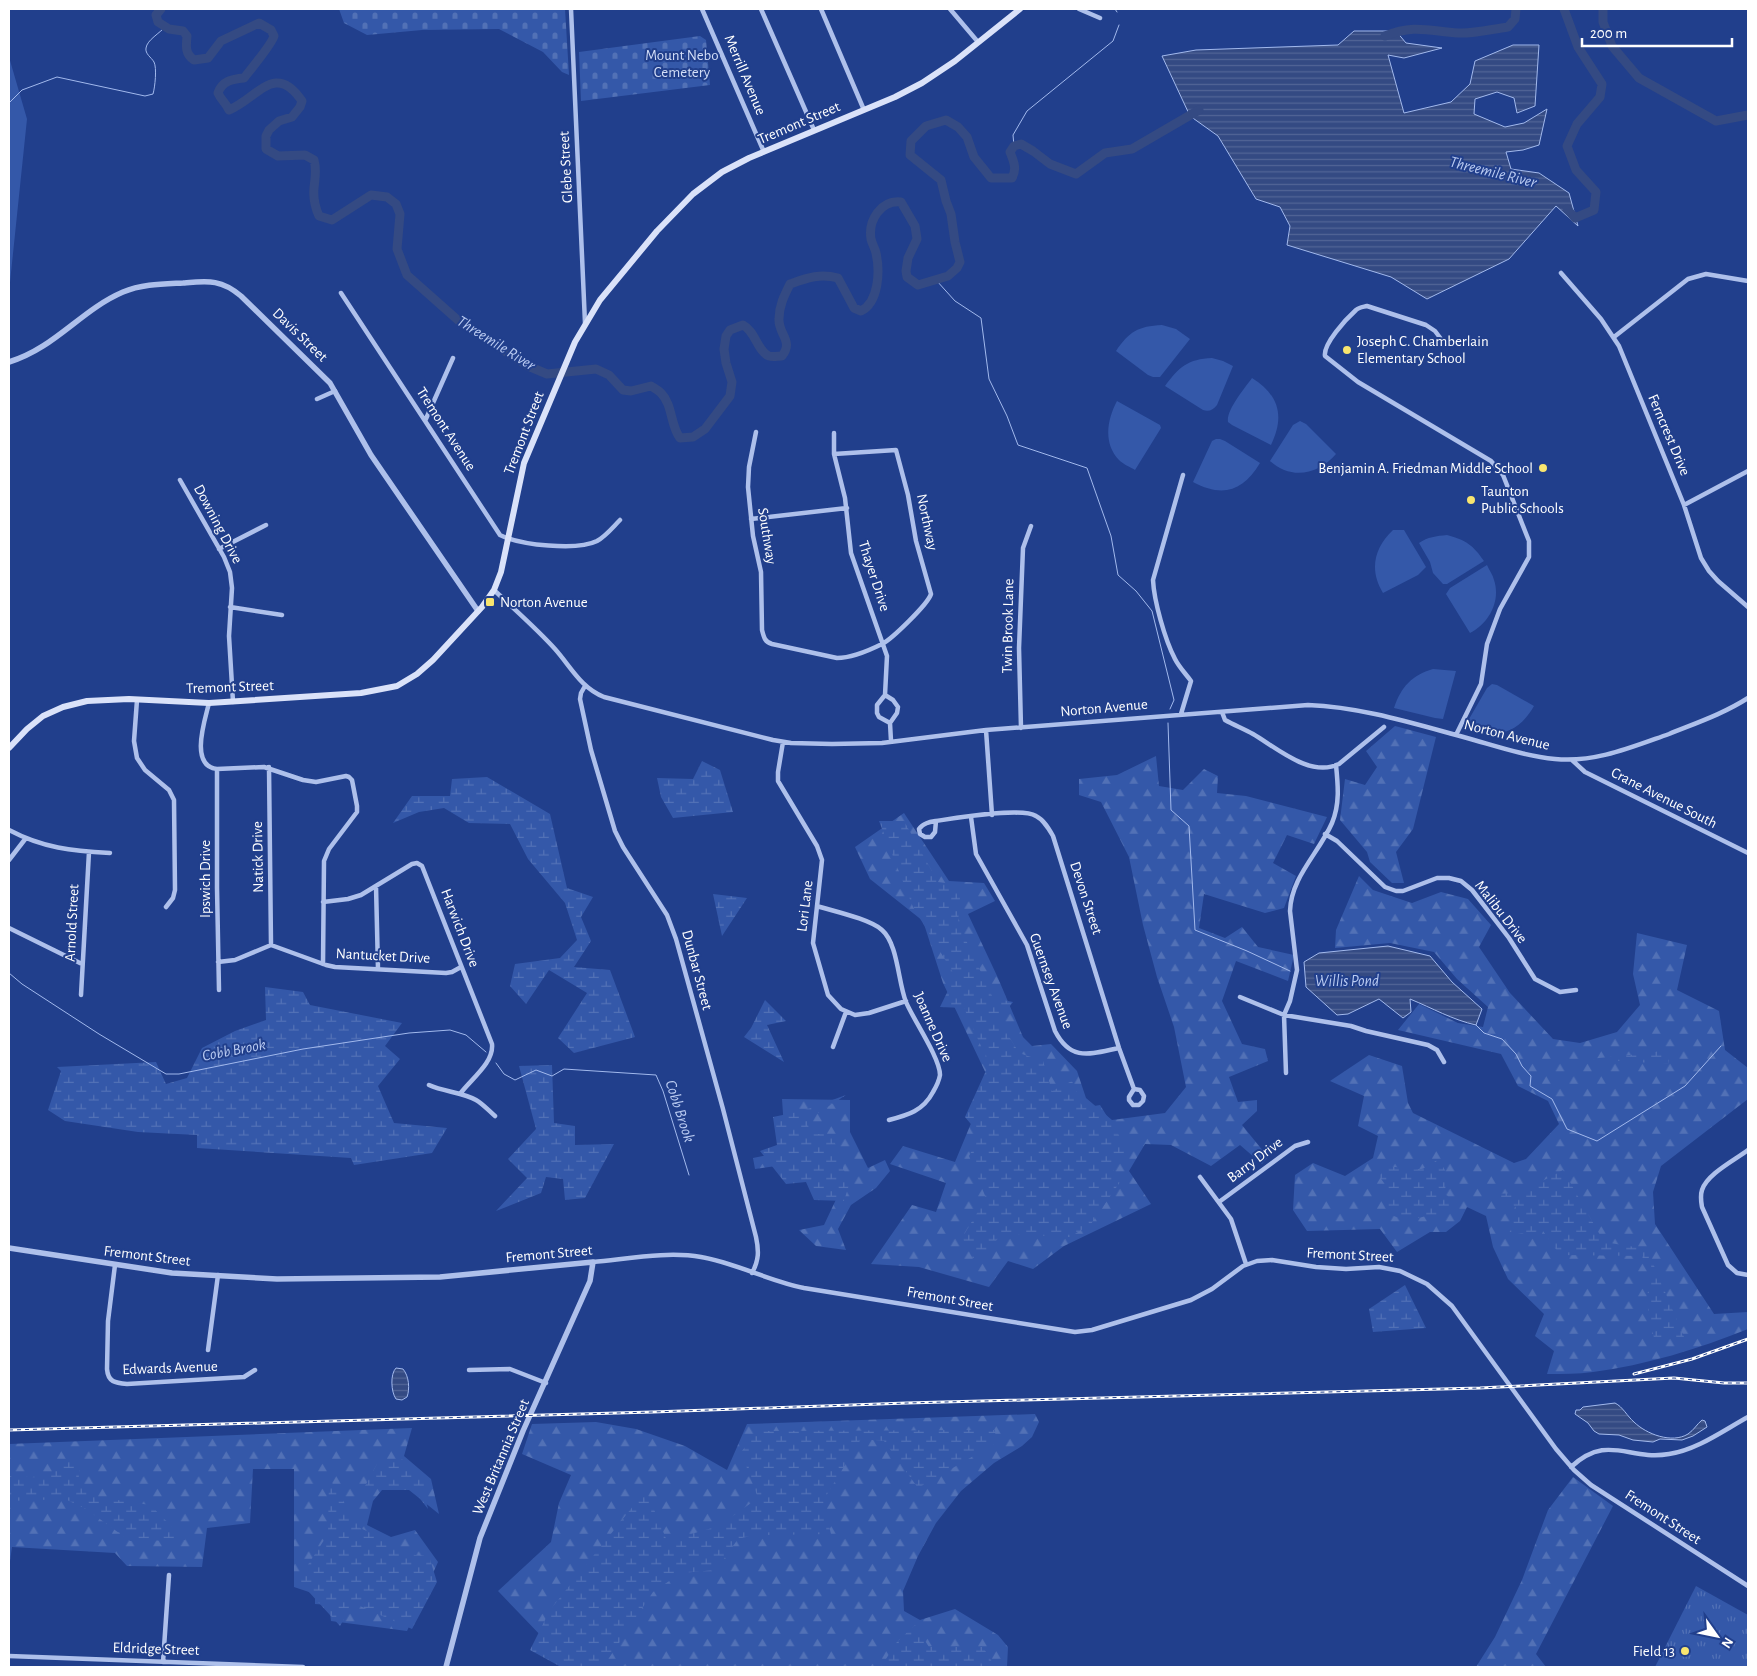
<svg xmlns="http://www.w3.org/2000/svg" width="1757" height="1676" viewBox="0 0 1757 1676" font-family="'Alegreya Sans',sans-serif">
  <defs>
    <pattern id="forest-firs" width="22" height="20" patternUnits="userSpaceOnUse" patternTransform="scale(1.25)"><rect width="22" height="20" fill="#3458a9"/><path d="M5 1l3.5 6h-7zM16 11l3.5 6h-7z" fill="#5271b6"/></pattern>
    <pattern id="wetland-marsh" width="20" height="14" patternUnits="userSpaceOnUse" patternTransform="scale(1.25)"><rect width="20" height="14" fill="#3458a9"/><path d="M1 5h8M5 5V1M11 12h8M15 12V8" fill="none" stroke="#5271b6"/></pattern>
    <pattern id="cemetery-stones" width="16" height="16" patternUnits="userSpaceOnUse" patternTransform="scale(1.25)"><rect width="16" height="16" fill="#3458a9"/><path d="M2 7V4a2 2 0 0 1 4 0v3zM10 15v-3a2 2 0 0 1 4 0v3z" fill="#5271b6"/></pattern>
    <pattern id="park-tufts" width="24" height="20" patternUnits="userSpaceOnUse" patternTransform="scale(1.25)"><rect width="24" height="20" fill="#3458a9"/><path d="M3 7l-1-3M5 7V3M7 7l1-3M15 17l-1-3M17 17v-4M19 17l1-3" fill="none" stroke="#5271b6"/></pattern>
    <pattern id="water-rules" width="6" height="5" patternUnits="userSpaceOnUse" patternTransform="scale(1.25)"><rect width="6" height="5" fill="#344a83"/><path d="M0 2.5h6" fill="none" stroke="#526596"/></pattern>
  </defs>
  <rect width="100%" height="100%" fill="#213f8c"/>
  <path fill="#3458a9" d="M9 57 27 119 9 292Z
    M1162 325 1176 329 1190 339 1160 377H1153L1148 375 1116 351C1129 332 1138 326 1162 325Z
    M1212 358 1223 361 1233 366 1217 405C1213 410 1209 412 1203 410L1165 386C1179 367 1188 359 1212 358Z
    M1252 378C1279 395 1285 416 1271 445L1232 425 1228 422C1226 410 1245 388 1252 378Z
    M1117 401 1160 425 1161 428 1135 470C1130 467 1123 464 1119 460 1103 443 1107 420 1117 401Z
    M1300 421 1306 424 1336 454C1318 475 1291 480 1270 461L1293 425Z
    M1216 439H1220L1225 441 1260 463C1243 491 1223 498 1193 482L1212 441Z
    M1393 530H1404L1426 567 1418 575 1383 593C1369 570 1374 548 1393 530Z
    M1447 535C1466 540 1473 545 1484 561L1447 584H1443L1433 573 1430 562 1419 543C1428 537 1436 536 1447 535Z
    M1487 565C1489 570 1493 575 1494 580 1501 601 1489 623 1470 633L1446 594 1450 588Z
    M1433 669 1456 671 1443 719 1435 718 1394 708C1401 687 1412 675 1433 669Z
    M1492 684 1497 685 1534 706C1518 734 1497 739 1467 729L1465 726 1487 688Z"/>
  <path fill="url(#forest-firs)" d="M1395 726 1436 737 1413 829 1396 852 1404 883H1392L1370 862 1367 852 1340 820 1345 779 1365 785 1377 767 1366 751Z
    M1156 756 1159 786 1183 790 1204 769 1218 776 1217 793 1246 796 1327 817 1314 844 1287 835 1273 863 1296 876 1284 908 1265 913 1204 894 1199 928 1225 938 1242 927 1258 947 1294 955 1288 981 1236 961 1222 1001 1242 1044 1265 1049 1268 1061 1229 1077 1238 1102 1257 1100V1111L1242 1125 1268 1157 1262 1164 1240 1145 1211 1166 1171 1145 1145 1144 1129 1171 1151 1204 1064 1246 1033 1269 1008 1261 989 1287 919 1267 871 1264 912 1205 936 1212 946 1183 890 1164 903 1146 955 1162 989 1080 943 983 923 921 870 879 855 847 904 813 949 881 984 883 995 901 968 914 998 978 1023 1037 1032 1046 1051 1044 1077 1071 1086 1098 1112 1120 1165 1113 1186 1087 1174 1027 1157 977 1143 925 1129 857 1101 802 1079 795V779L1117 775Z
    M1359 876 1373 890 1412 903 1441 892 1468 899 1491 925 1479 947 1510 993 1553 1039 1580 1043 1617 1032 1640 1005 1633 974 1637 933 1687 945 1677 990 1719 1011 1725 1050 1748 1068V1099L1661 1166 1653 1192 1655 1224 1714 1314 1748 1312V1329C1698 1349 1646 1365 1593 1372 1578 1374 1562 1374 1547 1374L1554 1351 1535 1336 1544 1314 1508 1279 1493 1247 1486 1216 1467 1207 1460 1221 1446 1232H1430L1397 1252 1380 1229 1307 1231 1293 1210 1295 1175 1313 1163 1345 1176 1373 1158 1378 1136 1358 1126 1364 1096 1330 1081 1369 1055 1402 1066 1408 1103 1413 1113 1514 1163 1526 1159 1559 1124 1548 1101 1518 1086 1501 1054 1398 1030 1419 1004 1458 1023 1483 1027 1488 1007 1457 979 1434 952 1390 943 1335 948 1336 930Z
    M782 1099 850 1100V1132L868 1168 885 1160 890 1171 876 1188 851 1205 838 1229 846 1250 816 1246 799 1230 824 1225 840 1191 776 1166 755 1169 753 1158 778 1153 785 1143Z
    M1035 1414 1039 1422 1032 1437 1022 1446 994 1463 961 1491 936 1523 918 1556 903 1591 904 1611 920 1620 955 1609 998 1635 1008 1647 1007 1667H571L498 1591 551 1542 559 1503 571 1475 522 1454 532 1424 596 1422 636 1429 685 1446 727 1470 747 1424Z
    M412 1428 404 1456 431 1479 439 1514 409 1490H382L373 1501 367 1525 391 1537 415 1530 438 1562 407 1631 331 1621 329 1605 315 1604V1594L294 1587V1469H253L250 1523 207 1528 202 1567 127 1566 115 1553 12 1547 9 1568V1444Z
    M1573 1477 1613 1506 1536 1654 1546 1667H1476L1495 1637 1522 1580 1548 1510Z"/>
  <path fill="url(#wetland-marsh)" d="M702 761 720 770 733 812 673 818 661 797 657 778 693 779Z
    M487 777 550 814 567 888 593 897 581 917 591 941 574 967 610 970 635 1037 574 1053 558 1038 587 993 549 970 526 1004 510 986 515 964 560 958 577 940 565 903 528 859 510 824 469 823 444 808 419 812 393 823 412 796H450L452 779Z
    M879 821H904L938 882 961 885 958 923 993 998 1013 1002 999 1020 1019 1053 1043 1061 1052 1091 1072 1081 1083 1108 1100 1105 1128 1150 1113 1169 1120 1182 1091 1224 1070 1237 1002 1234 976 1264 962 1238 986 1198 969 1156 980 1135 965 1117 989 1064 964 1008 940 1007 955 976 913 907Z
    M713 894 747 898 722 936Z
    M265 987 303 992 310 1005 402 1023 385 1046 400 1059 378 1086 394 1123 447 1128 432 1153 354 1165 351 1158 197 1148V1135L138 1132 65 1121 48 1110 61 1071 57 1067 156 1062 166 1084 187 1078 202 1048 235 1031 266 1020Z
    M765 1000 786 1021 767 1025 784 1062 744 1037 751 1028Z
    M1670 1051 1668 1064 1589 1059Z
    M552 1065 554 1123 575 1126V1145L614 1144 585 1198 565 1200 563 1179 546 1177 541 1193 496 1211 527 1178 508 1159 536 1129 519 1066Z
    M846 1095 807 1120 810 1134H832L849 1185 844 1201 814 1200 806 1182 786 1184 760 1151 777 1145 773 1117 802 1111Z
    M1438 1159 1445 1170 1444 1180H1447L1444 1194 1448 1196 1451 1207C1447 1213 1441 1216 1436 1221L1426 1216C1413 1220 1404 1220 1391 1215L1385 1202 1388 1199 1389 1190 1379 1176C1393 1159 1402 1172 1421 1169 1427 1168 1433 1163 1438 1159Z
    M1563 1170 1604 1242 1647 1249 1684 1337 1654 1338 1646 1300 1651 1279 1642 1256 1560 1255 1543 1231 1509 1235 1516 1207 1492 1194 1520 1193Z
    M1405 1285 1426 1328 1373 1332 1369 1309Z
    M995 1430 996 1443 918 1488 884 1441 861 1439 823 1501 831 1534 754 1535 738 1539 716 1570 681 1573 653 1592 603 1667H561L530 1650 550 1610 646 1490 667 1541 719 1526 758 1498 741 1452 759 1431Z
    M402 1459 430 1484 424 1493 428 1509 411 1487 365 1486 378 1462Z
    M62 1460 80 1463 78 1485 97 1497 150 1505 186 1540 130 1541 86 1509 65 1499 9 1501V1476L48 1478Z
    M329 1478 360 1528 394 1543 404 1554 429 1556 437 1582 412 1629 353 1603 340 1626 298 1580 328 1534Z
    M915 1625 929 1647H983L995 1667H881L896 1643Z"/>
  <path fill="url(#cemetery-stones)" d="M339 9H565L569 75 562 72 543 52 499 29 422 30 367 35 344 23Z
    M700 36 706 40 710 85 581 101 579 52Z"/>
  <path fill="url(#park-tufts)" d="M1696 1586 1748 1615V1664L1747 1667H1655Z"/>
  <path fill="url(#water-rules)" stroke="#a2b9ed" d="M1354 31H1396L1406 43 1442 48 1404 58 1388 55 1404 113 1451 102 1470 84 1475 61 1513 45H1539L1535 106 1517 113 1514 98 1497 92 1475 99 1474 114 1505 127 1524 123 1547 109 1539 145 1523 150 1506 152 1511 169 1539 173 1569 193 1578 226 1556 206 1509 259 1427 299 1391 277 1287 245 1290 226 1280 207 1256 199 1218 136 1190 116 1162 56 1196 50 1338 45Z
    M1388 946 1430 956 1452 982 1482 1009 1476 1025C1453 1020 1432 1008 1410 999L1411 1012 1403 1018 1379 999 1348 1014 1337 1015 1306 987 1304 962 1319 953Z
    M396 1368 403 1369C409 1376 410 1389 407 1397L402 1400 396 1399C391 1392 390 1374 396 1368Z
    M1615 1403C1623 1407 1627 1416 1634 1422 1646 1434 1672 1444 1688 1434 1694 1430 1697 1424 1702 1420L1705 1421 1707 1427 1693 1436 1682 1440 1660 1439 1653 1442 1633 1440 1619 1435 1599 1434 1594 1431 1588 1423 1575 1414 1576 1410H1580L1583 1407Z"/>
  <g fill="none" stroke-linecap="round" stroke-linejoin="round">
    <path stroke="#a2b9ed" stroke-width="1" d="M1115 9 1117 12
      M9 103 22 90 57 77 145 96 153 94C155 87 157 68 154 62 151 57 145 54 146 48 147 40 160 33 165 27
      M1014 146 1013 135 1027 111 1113 41 1119 25
      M936 280 955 301 981 318 989 379 1007 416 1018 445 1087 468 1111 536 1118 575 1136 591 1152 611 1174 700 1170 709
      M1168 723 1171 810 1189 826 1195 930 1247 951 1290 971
      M9 973 22 984 99 1034 166 1074H179L303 1049 409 1033 450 1030 466 1035 486 1052
      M1476 1025 1484 1033 1502 1039 1516 1054 1522 1066 1531 1076 1530 1086 1552 1099 1567 1129 1597 1141 1685 1086 1721 1046
      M496 1063 504 1074 515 1080 536 1070 552 1076 564 1069 656 1075 663 1091 689 1175"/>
    <path stroke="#344a83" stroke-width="9" d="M161 9 156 15 158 22 169 29 183 31 187 36C186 46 185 54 194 60L208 58 221 41 259 23 271 30 274 36C272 44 251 69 244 78 232 79 222 81 218 93 221 100 226 103 229 110 258 98 275 61 302 101L300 107 292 117 279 121 269 130 266 136V149L278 156 305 155 314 160C317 170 315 177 314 188 313 198 315 207 319 216L332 220 371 195 387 197 396 204 400 214 397 249 407 275 460 322 528 366 547 374 596 369 609 375 623 390 631 391 651 386C654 388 658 390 661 393 673 405 670 425 680 438L693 437 705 429 730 396 732 382 726 363 724 349 726 336 730 330 743 325C755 331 758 352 769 356 773 357 778 356 782 356 794 341 778 334 779 319 779 306 784 296 790 284 807 278 820 273 838 278L854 308 861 311C879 302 880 271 876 253 875 248 872 244 871 239 868 220 881 200 901 202L915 226 917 239 908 258 906 271 907 277 918 285 948 276 957 268 960 262 955 242 951 214 946 201 941 180 910 155 911 141 926 126 946 120 958 127 967 137 974 157 991 178H1012C1017 169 1014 162 1010 152L1014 146 1021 144 1033 151 1050 164 1076 174 1105 153 1132 149 1199 110
      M1564 9 1578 47 1602 84 1600 97 1577 124 1567 146 1576 170 1596 192 1594 210 1575 218 1567 209
      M1603 9V22L1612 46 1639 78 1716 121 1748 115
      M1385 36C1414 24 1429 31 1458 33 1474 34 1492 29 1508 27L1515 19 1516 9"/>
    <path stroke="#aec0eb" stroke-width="4.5" d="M571 9 585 323
      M702 9 764 152
      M761 9 814 130
      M821 9 864 110
      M950 9 978 42
      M1079 9 1100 18
      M1561 273 1601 319 1619 346 1684 505 1701 558 1709 571 1718 581 1748 607
      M341 293 500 535C520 545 577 551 597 541 606 536 613 527 620 520
      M1614 337 1688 279 1706 274 1748 281
      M1444 343 1435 331 1426 325 1367 306C1363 307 1359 307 1356 310 1346 319 1323 344 1325 356L1358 382 1491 461 1503 475 1525 531 1529 541V557L1500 609 1487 644 1481 684 1456 735
      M317 399 335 391
      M425 421 453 358
      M756 432 749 467 748 487 753 536 761 572 762 630C764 638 765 642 772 644L837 658C852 658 868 651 882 644 892 639 928 604 931 594L916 541 908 495 896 450 834 454
      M834 433V454L845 498 851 553 887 656 885 695 877 705V713L879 717 890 723
      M180 480 224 557 230 572 232 588 229 636 233 702
      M1684 505 1748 471
      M751 519 847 508
      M219 549 266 525
      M494 590C515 610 536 628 555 649 571 667 581 688 604 697L773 740 791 743 832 744 882 743 986 730 1308 705C1362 707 1415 724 1467 738 1496 746 1525 756 1555 759 1595 763 1632 747 1669 734 1696 723 1723 714 1748 698
      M230 607 282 615
      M585 686 581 693 580 699 591 750 615 831 623 847 667 915 676 939 723 1109 756 1237C759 1251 759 1260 752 1273
      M885 695 893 700 898 707 897 713 890 723 891 741
      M137 700 134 741 137 758 145 770 169 790 174 800 175 890 173 898 166 907
      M209 703C205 720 189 766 217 769L264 767 303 780 316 782 346 776 349 777 352 780 357 806V812L329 849 324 861 323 964
      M1222 712 1225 720C1234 725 1244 729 1253 734 1277 748 1310 778 1339 764L1384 727
      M1181 714 1191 681C1185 673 1179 667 1175 659 1165 640 1154 601 1153 580L1183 475
      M1021 728 1019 648 1023 548 1031 526
      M986 730 992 815
      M783 742 778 772V781L817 846 822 860 813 943 828 995 841 1009 855 1015 869 1013 906 1001
      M1572 760 1585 772 1748 853
      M269 767 271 945
      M217 769V888L219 990
      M971 817 976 854 1027 945 1055 1031C1071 1062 1090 1054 1119 1048
      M936 821C930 822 923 823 919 829L920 834 925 837H931L935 832 936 821C956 818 1021 807 1036 816 1044 820 1049 829 1053 836L1119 1048 1134 1089 1140 1090 1144 1096 1143 1101 1139 1105H1133L1129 1100V1097L1134 1089
      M9 830C43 848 72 851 110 853
      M1325 834 1337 841 1385 887 1396 891H1403L1437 878H1449L1461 881 1472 890 1479 899 1509 938 1535 979 1560 992 1576 990
      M9 860 26 838
      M376 886 378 969
      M323 902 348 899 361 895 412 864 417 863 422 866 492 1044C494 1063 471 1079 460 1094
      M817 906C833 911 870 919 882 930 898 944 898 982 906 1002 913 1019 940 1058 940 1075 939 1081 936 1087 933 1092 923 1111 908 1115 889 1120
      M9 928 82 964
      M218 962 235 960 271 945 326 965 335 967 446 973 452 972 461 967
      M81 995 89 852
      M1240 997 1284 1015 1351 1026 1366 1031 1428 1045 1437 1050 1444 1062
      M833 1047 846 1012
      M1286 1073 1284 1015 1290 1001 1297 970 1290 911C1291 877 1319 853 1332 823 1340 804 1338 785 1336 765
      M429 1085C444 1092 462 1092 476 1100 483 1104 489 1111 495 1116
      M1748 1150C1735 1160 1707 1174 1702 1190 1700 1196 1701 1201 1702 1207L1728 1265 1737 1273 1748 1275
      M1200 1177 1231 1219 1246 1264
      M1219 1202 1295 1146 1308 1142
      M593 1262C627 1259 667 1251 701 1257 736 1263 769 1281 804 1288L1075 1332 1092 1330 1191 1300 1212 1289 1243 1266 1257 1261 1272 1260 1316 1267 1346 1269 1379 1267 1400 1271 1427 1284 1452 1306 1556 1449 1574 1470 1591 1485 1748 1586
      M115 1265 108 1321 107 1369C108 1382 115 1383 127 1384L244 1377 255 1370
      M208 1350 218 1275
      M469 1370 510 1369 546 1383
      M1571 1467C1608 1433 1628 1461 1669 1454 1697 1450 1724 1430 1748 1417
      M9 1656 303 1667
      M163 1662 169 1575"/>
    <path stroke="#aec0eb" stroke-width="5.5" d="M9 362C55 348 81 310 123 292 142 284 163 284 183 283 208 281 221 279 241 296L330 383 371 455 478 611
      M9 1248 172 1273 277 1279 440 1277 593 1262 590 1281 523 1431 480 1538 446 1667"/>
    <path stroke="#dae2f9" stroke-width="6" d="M9 748 27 729 43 716 63 707 87 701 129 699 209 703 361 693 397 686 417 674 433 660 482 607 494 590 501 572 524 463 575 342 600 300 657 231 693 194 722 172 749 158 895 97 922 83 955 61 1020 9"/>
    <g stroke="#fff" stroke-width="3">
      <path id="rail" d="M1634 1374 1692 1359 1748 1339
        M9 1430 653 1412 907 1403 1480 1388 1674 1378 1724 1383H1748"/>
    </g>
    <use href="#rail" stroke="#213f8c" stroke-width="1" stroke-dasharray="4" stroke-linecap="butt"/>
  </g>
  <g fill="#f8e56f" stroke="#213f8c" stroke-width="2">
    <circle cx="1347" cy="350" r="5"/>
    <circle cx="1543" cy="468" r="5"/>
    <circle cx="1471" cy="500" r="5"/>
    <rect x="485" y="597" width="10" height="10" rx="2.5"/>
    <circle cx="1685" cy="1651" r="5"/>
  </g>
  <g text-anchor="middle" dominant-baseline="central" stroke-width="4" stroke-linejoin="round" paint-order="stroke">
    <g font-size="15" fill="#d3def8" stroke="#213f8c">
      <text x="682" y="55">Mount Nebo<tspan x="682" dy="17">Cemetery</tspan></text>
    </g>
    <g font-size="15" fill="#fff" stroke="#213f8c">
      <text transform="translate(745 75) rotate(67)">Merrill Avenue</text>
      <text transform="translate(799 123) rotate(-23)">Tremont Street</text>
      <text transform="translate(566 167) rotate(-93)">Glebe Street</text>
      <text transform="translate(300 335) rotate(44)">Davis Street</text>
      <text transform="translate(446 429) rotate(57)">Tremont Avenue</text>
      <text transform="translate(524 433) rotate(-69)">Tremont Street</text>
      <text transform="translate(1669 435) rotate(67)">Ferncrest Drive</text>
      <text transform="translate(927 522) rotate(78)">Northway</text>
      <text transform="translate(218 524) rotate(62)">Downing Drive</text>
      <text transform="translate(767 536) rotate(81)">Southway</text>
      <text transform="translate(874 576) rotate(72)">Thayer Drive</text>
      <text transform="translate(1008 626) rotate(-89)">Twin Brook Lane</text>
      <text transform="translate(230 687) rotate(-2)">Tremont Street</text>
      <text transform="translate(1104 708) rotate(-5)">Norton Avenue</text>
      <text transform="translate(1507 735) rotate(14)">Norton Avenue</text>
      <text transform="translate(1664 798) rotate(27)">Crane Avenue South</text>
      <text transform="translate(258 857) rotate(-91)">Natick Drive</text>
      <text transform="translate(205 879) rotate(-90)">Ipswich Drive</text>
      <text transform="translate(1086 898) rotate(72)">Devon Street</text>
      <text transform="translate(805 906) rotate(-83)">Lori Lane</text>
      <text transform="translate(1501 912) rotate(52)">Malibu Drive</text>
      <text transform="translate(72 923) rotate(-87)">Arnold Street</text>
      <text transform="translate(460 928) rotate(69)">Harwich Drive</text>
      <text transform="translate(383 956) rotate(3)">Nantucket Drive</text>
      <text transform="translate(697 970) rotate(75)">Dunbar Street</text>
      <text transform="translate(1051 981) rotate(70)">Guernsey Avenue</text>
      <text transform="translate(933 1027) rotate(66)">Joanne Drive</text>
      <text transform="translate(1255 1160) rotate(-37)">Barry Drive</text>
      <text transform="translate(549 1254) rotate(-5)">Fremont Street</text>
      <text transform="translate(1350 1255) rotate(3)">Fremont Street</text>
      <text transform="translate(147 1256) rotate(7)">Fremont Street</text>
      <text transform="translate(950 1299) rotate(10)">Fremont Street</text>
      <text transform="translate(170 1368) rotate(-2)">Edwards Avenue</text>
      <text transform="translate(501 1457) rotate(-67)">West Britannia Street</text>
      <text transform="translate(1663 1517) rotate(33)">Fremont Street</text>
      <text transform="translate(156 1649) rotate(2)">Eldridge Street</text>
    </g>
    <g font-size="15" fill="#fff" stroke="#213f8c" text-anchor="start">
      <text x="1357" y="341">Joseph C. Chamberlain<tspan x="1357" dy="17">Elementary School</tspan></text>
      <text x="1533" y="468" text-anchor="end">Benjamin A. Friedman Middle School</text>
      <text x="1481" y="491">Taunton<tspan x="1481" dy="17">Public Schools</tspan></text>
      <text x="500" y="602">Norton Avenue</text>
      <text x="1675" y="1651" text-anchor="end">Field 13</text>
    </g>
    <g font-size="16" font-style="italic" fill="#bacbf2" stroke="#213f8c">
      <text transform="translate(1493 172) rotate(14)">Threemile River</text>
      <text transform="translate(496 343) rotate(32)">Threemile River</text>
      <text x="1347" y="981">Willis Pond</text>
      <text transform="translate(234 1050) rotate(-11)">Cobb Brook</text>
      <text transform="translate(680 1111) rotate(72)">Cobb Brook</text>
    </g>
  </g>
  <rect width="1757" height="1676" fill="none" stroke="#ffffff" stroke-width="20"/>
  <g transform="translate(1717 1636) rotate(123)" stroke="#213f8c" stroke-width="4" paint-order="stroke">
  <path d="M0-4L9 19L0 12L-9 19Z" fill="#ffffff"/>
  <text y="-8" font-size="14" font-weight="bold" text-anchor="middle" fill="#ffffff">N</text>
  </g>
  <path d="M1582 38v8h150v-8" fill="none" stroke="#ffffff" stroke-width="2.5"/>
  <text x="1590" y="38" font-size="15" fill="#ffffff" stroke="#213f8c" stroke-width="4" paint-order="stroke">200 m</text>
</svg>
